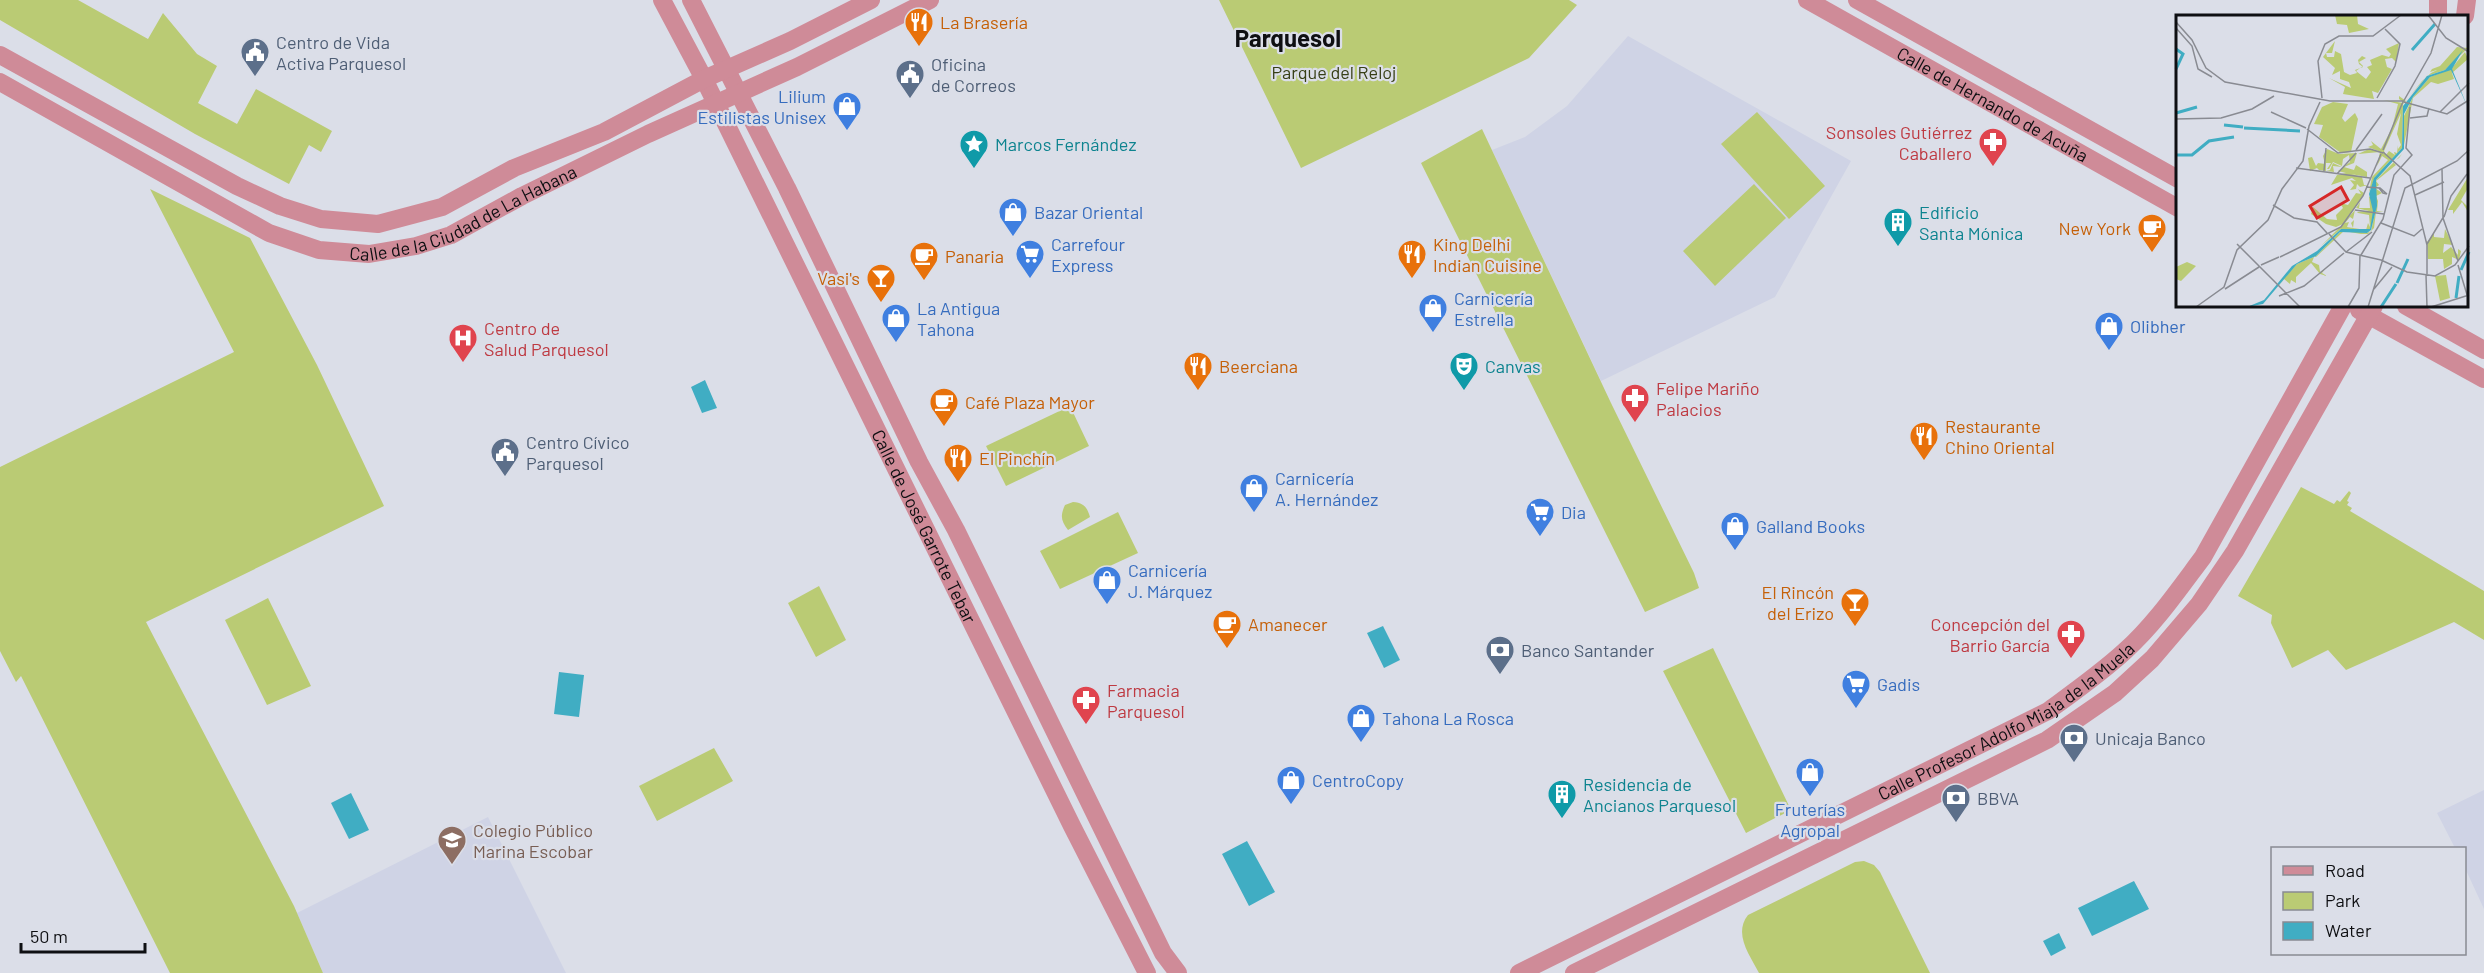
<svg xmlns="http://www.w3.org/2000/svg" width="2484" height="973" viewBox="0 0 2484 973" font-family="Barlow,sans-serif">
  <rect width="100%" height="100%" fill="#dbdee8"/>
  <path fill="#cfd3e5" d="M1628 36 1851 161 1775 297 1601 381 1492 150 1525 137 1567 106Z
    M2484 790V909L2465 868 2464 848H2455L2437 813Z
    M488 817 566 973H323L297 913Z"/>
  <path fill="#bacb74" d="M0 0H78L148 39 163 13 197 54 217 66 198 103 237 124 256 89 332 131 321 152 309 145 289 184 195 134 0 20Z
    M1219 0H1569L1577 5 1529 58 1301 168Z
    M1757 112 1825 186 1789 219 1721 144Z
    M1482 129 1611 403 1694 573 1699 588 1645 612 1421 163Z
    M1754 184 1786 218 1715 286 1683 251Z
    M150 189 250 238 317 365 384 506 146 622 294 906 323 973H170L21 676 16 682 0 651V467L234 352Z
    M1070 406 1089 446 1006 486 986 446Z
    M2301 487 2334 504 2337 500 2340 502 2349 491 2351 493 2347 501 2349 502 2347 505 2352 508 2350 511 2484 591V640L2454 622 2346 670 2328 650 2292 668 2271 623 2272 615 2238 596Z
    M1073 502C1084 503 1087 507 1090 517L1068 530C1061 521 1060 516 1065 505Z
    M1118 512 1138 553 1060 589 1040 551Z
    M819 586 846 640 816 657 788 603Z
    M268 598 311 686 267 705 225 620Z
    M1713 648 1791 810 1746 833 1663 671Z
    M714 748 733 781 657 821 639 786Z
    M1864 861 1874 865 1880 872 1930 973H1759C1750 955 1733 934 1748 915L1855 862Z"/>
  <path fill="#40adc3" d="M705 380 717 408 702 413 691 387Z
    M1383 626 1400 660 1384 668 1367 633Z
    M559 672 584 675 579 717 554 714Z
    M351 793 369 830 349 839 331 803Z
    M1247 841 1275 892 1249 906 1222 854Z
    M2134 881 2149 909 2092 936 2078 908Z
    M2059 933 2066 948 2051 956 2043 941Z"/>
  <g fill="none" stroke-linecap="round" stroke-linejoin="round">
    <g stroke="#cf8b98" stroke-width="18">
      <path id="s1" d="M662 0 704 79 1072 826 1147 973"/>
      <path d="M691 0 787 188 919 462 956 530 1163 953 1178 973"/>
      <path id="s2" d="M1807 0 2178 208"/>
      <path d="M1857 0 2178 179"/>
      <path d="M2438 16V0"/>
      <path d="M2465 16 2467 0"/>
      <path d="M0 55 237 186 280 206 321 219 378 224 442 207 514 168 604 132 704 79 790 41 871 0"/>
      <path id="s3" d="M0 82 269 233 319 250 369 254 416 246 451 235 522 196 648 134 797 67 930 0"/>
      <path d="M2406 306 2484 350"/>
      <path d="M2359 310 2484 379"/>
      <path id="s4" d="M1519 973 2048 711C2074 692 2101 673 2125 651 2155 624 2179 589 2203 557L2343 306"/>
      <path d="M1574 973 2047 740 2115 693 2152 659 2199 604 2235 551 2374 306"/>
    </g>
  </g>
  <defs>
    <g id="restaurant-pin" transform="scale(1.5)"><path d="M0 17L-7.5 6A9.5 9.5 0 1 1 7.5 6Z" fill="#e8710a" stroke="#dbdee8"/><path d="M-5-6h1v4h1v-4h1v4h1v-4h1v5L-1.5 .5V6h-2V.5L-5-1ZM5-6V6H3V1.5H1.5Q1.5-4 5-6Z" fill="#fff"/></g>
    <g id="civic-pin" transform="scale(1.5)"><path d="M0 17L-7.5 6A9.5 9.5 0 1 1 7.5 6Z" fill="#5c6f8a" stroke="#dbdee8"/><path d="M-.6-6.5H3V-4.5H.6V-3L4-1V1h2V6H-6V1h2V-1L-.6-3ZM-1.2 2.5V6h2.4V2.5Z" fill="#fff"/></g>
    <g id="shop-pin" transform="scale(1.5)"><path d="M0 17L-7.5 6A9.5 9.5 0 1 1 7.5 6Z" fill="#3f7fe0" stroke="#dbdee8"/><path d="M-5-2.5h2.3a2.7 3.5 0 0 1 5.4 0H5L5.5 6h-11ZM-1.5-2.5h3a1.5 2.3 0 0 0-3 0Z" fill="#fff"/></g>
    <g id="pharmacy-pin" transform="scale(1.5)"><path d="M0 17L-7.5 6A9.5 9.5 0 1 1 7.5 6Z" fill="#e0444e" stroke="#dbdee8"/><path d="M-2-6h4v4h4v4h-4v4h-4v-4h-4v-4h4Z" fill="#fff"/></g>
    <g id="sight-pin" transform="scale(1.5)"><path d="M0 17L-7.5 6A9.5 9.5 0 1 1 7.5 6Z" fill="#0f9aa8" stroke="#dbdee8"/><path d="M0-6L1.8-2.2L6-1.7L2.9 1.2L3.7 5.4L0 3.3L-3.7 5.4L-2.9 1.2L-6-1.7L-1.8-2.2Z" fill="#fff"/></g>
    <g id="building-pin" transform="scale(1.5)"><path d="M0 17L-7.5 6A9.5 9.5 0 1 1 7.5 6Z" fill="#0f9aa8" stroke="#dbdee8"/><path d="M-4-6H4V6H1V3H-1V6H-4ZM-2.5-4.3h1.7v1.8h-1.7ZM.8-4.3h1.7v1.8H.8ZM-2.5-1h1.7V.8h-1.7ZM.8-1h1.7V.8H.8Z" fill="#fff"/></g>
    <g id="cafe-pin" transform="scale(1.5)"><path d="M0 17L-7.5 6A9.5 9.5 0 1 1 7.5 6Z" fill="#e8710a" stroke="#dbdee8"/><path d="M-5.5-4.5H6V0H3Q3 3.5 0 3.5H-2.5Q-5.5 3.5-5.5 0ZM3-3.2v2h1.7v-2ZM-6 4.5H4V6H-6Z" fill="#fff"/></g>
    <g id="supermarket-pin" transform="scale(1.5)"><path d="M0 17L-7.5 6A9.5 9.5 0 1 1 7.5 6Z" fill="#3f7fe0" stroke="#dbdee8"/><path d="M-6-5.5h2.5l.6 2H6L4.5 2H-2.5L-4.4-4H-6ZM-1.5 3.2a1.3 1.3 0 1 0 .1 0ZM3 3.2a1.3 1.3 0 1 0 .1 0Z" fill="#fff"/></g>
    <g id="bar-pin" transform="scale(1.5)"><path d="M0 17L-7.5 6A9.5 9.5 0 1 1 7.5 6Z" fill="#e8710a" stroke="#dbdee8"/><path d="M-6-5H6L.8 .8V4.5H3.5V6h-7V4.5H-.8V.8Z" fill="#fff"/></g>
    <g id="hospital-pin" transform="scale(1.5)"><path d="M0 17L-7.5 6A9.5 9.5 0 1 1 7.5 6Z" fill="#e0444e" stroke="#dbdee8"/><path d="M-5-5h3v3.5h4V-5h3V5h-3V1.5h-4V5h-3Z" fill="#fff"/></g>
    <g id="theatre-pin" transform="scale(1.5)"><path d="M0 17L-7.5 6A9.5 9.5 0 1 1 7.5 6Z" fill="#0f9aa8" stroke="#dbdee8"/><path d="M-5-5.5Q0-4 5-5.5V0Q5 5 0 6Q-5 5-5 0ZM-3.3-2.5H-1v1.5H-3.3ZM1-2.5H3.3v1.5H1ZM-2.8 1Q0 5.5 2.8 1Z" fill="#fff"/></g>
    <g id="bank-pin" transform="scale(1.5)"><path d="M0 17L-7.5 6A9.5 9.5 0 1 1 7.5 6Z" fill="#5c6f8a" stroke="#dbdee8"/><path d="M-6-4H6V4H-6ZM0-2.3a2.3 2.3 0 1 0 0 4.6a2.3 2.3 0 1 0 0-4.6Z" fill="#fff"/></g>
    <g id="school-pin" transform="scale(1.5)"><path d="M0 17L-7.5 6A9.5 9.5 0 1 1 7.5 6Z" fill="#8d6e63" stroke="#dbdee8"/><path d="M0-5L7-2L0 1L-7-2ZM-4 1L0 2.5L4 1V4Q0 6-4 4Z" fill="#fff"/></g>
  </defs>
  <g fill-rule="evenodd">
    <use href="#restaurant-pin" x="919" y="22"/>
    <use href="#civic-pin" x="255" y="52"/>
    <use href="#civic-pin" x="910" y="74"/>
    <use href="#shop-pin" x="847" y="106"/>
    <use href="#pharmacy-pin" x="1993" y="142"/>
    <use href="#sight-pin" x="974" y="144"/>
    <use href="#shop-pin" x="1013" y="212"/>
    <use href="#building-pin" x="1898" y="222"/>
    <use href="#cafe-pin" x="2152" y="228"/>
    <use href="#supermarket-pin" x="1030" y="254"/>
    <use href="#restaurant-pin" x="1412" y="254"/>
    <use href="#cafe-pin" x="924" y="256"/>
    <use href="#bar-pin" x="881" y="278"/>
    <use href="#shop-pin" x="1433" y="308"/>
    <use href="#shop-pin" x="896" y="318"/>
    <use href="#shop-pin" x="2109" y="326"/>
    <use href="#hospital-pin" x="463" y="338"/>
    <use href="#restaurant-pin" x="1198" y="366"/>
    <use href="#theatre-pin" x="1464" y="366"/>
    <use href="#pharmacy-pin" x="1635" y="398"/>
    <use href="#cafe-pin" x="944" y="402"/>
    <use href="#restaurant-pin" x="1924" y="436"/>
    <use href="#civic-pin" x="505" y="452"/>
    <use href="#restaurant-pin" x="958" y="458"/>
    <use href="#shop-pin" x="1254" y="488"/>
    <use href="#supermarket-pin" x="1540" y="512"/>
    <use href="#shop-pin" x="1735" y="526"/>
    <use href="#shop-pin" x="1107" y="580"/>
    <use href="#bar-pin" x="1855" y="602"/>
    <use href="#cafe-pin" x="1227" y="624"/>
    <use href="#pharmacy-pin" x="2071" y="634"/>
    <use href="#bank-pin" x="1500" y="650"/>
    <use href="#supermarket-pin" x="1856" y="684"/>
    <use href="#pharmacy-pin" x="1086" y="700"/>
    <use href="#shop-pin" x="1361" y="718"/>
    <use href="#bank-pin" x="2074" y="738"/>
    <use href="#shop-pin" x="1810" y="772"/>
    <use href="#shop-pin" x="1291" y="780"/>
    <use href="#building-pin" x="1562" y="794"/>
    <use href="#bank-pin" x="1956" y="798"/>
    <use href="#school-pin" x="452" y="840"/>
  </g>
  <g text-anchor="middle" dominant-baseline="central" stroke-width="4.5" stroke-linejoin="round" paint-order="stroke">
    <g font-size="18" fill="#c56008" stroke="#dbdee8" text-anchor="start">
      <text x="940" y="22">La Brasería</text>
      <text x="2131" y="228" text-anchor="end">New York</text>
      <text x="1433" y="244">King Delhi<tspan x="1433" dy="21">Indian Cuisine</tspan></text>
      <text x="945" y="256">Panaria</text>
      <text x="860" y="278" text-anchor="end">Vasi's</text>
      <text x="1219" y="366">Beerciana</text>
      <text x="965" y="402">Café Plaza Mayor</text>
      <text x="1945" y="426">Restaurante<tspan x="1945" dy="21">Chino Oriental</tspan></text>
      <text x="979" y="458">El Pinchín</text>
      <text x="1834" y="592" text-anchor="end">El Rincón<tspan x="1834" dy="21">del Erizo</tspan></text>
      <text x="1248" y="624">Amanecer</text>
    </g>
    <g font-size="18" fill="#4e5e75" stroke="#dbdee8" text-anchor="start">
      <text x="276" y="42">Centro de Vida<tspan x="276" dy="21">Activa Parquesol</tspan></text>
      <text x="931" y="64">Oficina<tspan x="931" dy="21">de Correos</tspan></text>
      <text x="526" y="442">Centro Cívico<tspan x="526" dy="21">Parquesol</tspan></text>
      <text x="1521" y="650">Banco Santander</text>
      <text x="2095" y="738">Unicaja Banco</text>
      <text x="1977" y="798">BBVA</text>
    </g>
    <g font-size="18" fill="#373f15" stroke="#dbdee8">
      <text x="1334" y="72">Parque del Reloj</text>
    </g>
    <g font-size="18" fill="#366cbe" stroke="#dbdee8" text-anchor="start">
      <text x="826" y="96" text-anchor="end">Lilium<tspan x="826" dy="21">Estilistas Unisex</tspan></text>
      <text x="1034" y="212">Bazar Oriental</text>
      <text x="1051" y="244">Carrefour<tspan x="1051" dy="21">Express</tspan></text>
      <text x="1454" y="298">Carnicería<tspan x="1454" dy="21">Estrella</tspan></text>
      <text x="917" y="308">La Antigua<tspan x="917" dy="21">Tahona</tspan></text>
      <text x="2130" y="326">Olibher</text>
      <text x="1275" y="478">Carnicería<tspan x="1275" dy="21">A. Hernández</tspan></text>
      <text x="1561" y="512">Dia</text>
      <text x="1756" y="526">Galland Books</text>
      <text x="1128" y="570">Carnicería<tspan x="1128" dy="21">J. Márquez</tspan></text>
      <text x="1877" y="684">Gadis</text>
      <text x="1382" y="718">Tahona La Rosca</text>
      <text x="1312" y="780">CentroCopy</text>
      <text x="1810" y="809" text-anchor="middle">Fruterías<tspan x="1810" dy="21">Agropal</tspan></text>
    </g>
    <g font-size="18" fill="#0e0f12" stroke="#dbdee8">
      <text stroke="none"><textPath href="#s2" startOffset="213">Calle de Hernando de Acuña</textPath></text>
      <text stroke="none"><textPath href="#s3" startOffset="514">Calle de la Ciudad de La Habana</textPath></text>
      <text stroke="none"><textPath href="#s1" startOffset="588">Calle de José Garrote Tebar</textPath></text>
      <text stroke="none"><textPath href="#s4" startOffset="549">Calle Profesor Adolfo Miaja de la Muela</textPath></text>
    </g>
    <g font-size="18" fill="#be3a42" stroke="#dbdee8" text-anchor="start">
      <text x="1972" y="132" text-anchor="end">Sonsoles Gutiérrez<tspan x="1972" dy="21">Caballero</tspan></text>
      <text x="484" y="328">Centro de<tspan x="484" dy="21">Salud Parquesol</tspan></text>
      <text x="1656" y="388">Felipe Mariño<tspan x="1656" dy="21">Palacios</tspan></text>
      <text x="2050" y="624" text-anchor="end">Concepción del<tspan x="2050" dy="21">Barrio García</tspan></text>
      <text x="1107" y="690">Farmacia<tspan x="1107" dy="21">Parquesol</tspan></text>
    </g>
    <g font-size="18" fill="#0d838f" stroke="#dbdee8" text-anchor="start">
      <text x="995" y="144">Marcos Fernández</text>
      <text x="1919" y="212">Edificio<tspan x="1919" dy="21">Santa Mónica</tspan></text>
      <text x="1485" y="366">Canvas</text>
      <text x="1583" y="784">Residencia de<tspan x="1583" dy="21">Ancianos Parquesol</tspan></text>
    </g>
    <g font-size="18" fill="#785e54" stroke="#dbdee8" text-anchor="start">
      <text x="473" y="830">Colegio Público<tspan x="473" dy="21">Marina Escobar</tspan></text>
    </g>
    <g font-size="24" font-weight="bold" fill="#0e0f12" stroke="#dbdee8">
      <text x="1288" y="37">Parquesol</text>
    </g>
  </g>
  <g transform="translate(2176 15)">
    <rect width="292" height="292" fill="#dbdee8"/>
    <path d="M159 0H181L182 9 193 14 173 18 171 10 161 9ZM159 26 156 38H150L151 42H158L159 36 165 39 168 57 174 60 181 58 179 55 187 52 183 49 182 45 186 41 190 43 183 47 187 51 180 56 190 64 195 57 191 52 196 50 194 45 206 40 213 42 215 39 210 34 223 28 220 47 216 43 209 44 211 52 216 54 202 78 196 76 198 84 167 79 169 72 153 63 175 73 173 67 164 64V56L156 60 159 53 147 42ZM281 32 292 33 269 55 251 61 229 87 227 89 226 133 199 162 195 173 193 177 196 162 212 145 206 141 201 151 204 137 182 139 193 134 205 137 192 132 197 130 195 126 205 134 216 113 222 89 207 85 228 88 223 84V81L230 86 246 66 255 58 261 55 254 57 256 54 264 51ZM225 98 221 119 225 130 222 134V130L221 138 218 137 219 140 213 136 210 140 208 136ZM289 37 292 44 276 58 278 64 262 69 255 67 237 83 228 130 227 103 237 82 254 62 275 54ZM157 87 172 89 166 103 169 107 179 98 182 104 175 137 165 138 143 122 147 110 138 109 146 92ZM151 134 163 139 181 138 178 148 168 152 178 155 180 150 191 157V162L175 159 186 162 188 170H192L184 172 181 169 180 174 174 175 178 170 174 165 180 166 176 163 155 170 161 160 170 158 162 156 174 147 173 140 167 144 166 151 157 147 153 154H151L155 148H150V156L154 155 157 148 166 152 157 151 158 157 143 155 141 153 134 156 132 143 136 142 140 151 142 148 149 149 147 141ZM226 139 223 143 217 147 220 150 200 166 203 170 199 173 206 178 200 181 202 186 201 196 208 197H200L198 213 192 219H185L168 216 140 242H138L136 247 143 250 144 257 149 254 146 258 151 261 144 259 135 248 120 262V268L115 265 114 269 108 264 102 272 109 262 121 249 140 241 164 217 170 215 191 218 195 216 200 194 198 175 200 165ZM292 162V173L285 185 292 192V197L286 187 277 199V195H272ZM182 174 188 178 187 181 169 206 179 195 177 204 174 202 169 208 173 207 171 212 177 213 175 208 178 205 177 213 190 215 192 208 194 212 193 200 182 198 181 197 193 196 180 193 184 187 183 193H194L193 182 195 181 194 179 196 175 199 191 194 214 191 216 165 214 145 231 167 209 160 212 150 209 135 199 137 192 151 204 161 205 160 200 167 193 164 188 172 190 180 178 185 179ZM269 214 277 230 268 229 267 238 275 232 282 240V234L285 236 283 245 276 242V249L268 254 267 244H252L251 227 258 218V222L268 223ZM11 247 20 251 5 266 0 264V252ZM270 260 274 283 264 286 259 261Z" fill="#bacb74" fill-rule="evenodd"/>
    <path d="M287 35 276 54 292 93 275 55 254 62 237 82 228 99V134L200 165 201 191 195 215 191 218 164 217 140 241 121 249 87 289 71 292 88 285 116 251 141 236 165 214H194L197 196 193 179 198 163 226 133 227 91 251 61 269 55Z" fill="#40adc3"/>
    <path fill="none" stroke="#40adc3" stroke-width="3" d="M0 34 7 39 0 54M236 35 259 9M0 98 21 92M48 110 67 112M68 113 124 116M0 140H16L33 126 58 122M285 255 293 237M221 268 232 244M280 283 283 261M205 292 220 269"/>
    <path fill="none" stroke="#898b92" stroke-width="1.5" d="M252 0 270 23 293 37M0 7 16 25 30 53 49 67 154 86H227M0 13 16 31 22 54 36 62M146 83 142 46 149 29 163 21H197L225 0M201 83 219 51 224 29 209 14M228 87 271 99 293 85M95 97 130 113M264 97 293 68M234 103 251 101 253 93M0 104 45 103 76 94 98 81M131 114 162 138 194 134 207 138M180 135 206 99M207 135 226 89 255 38 266 0M207 137 234 161 251 230V259M120 153 194 163M266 154 267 203 282 246M148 156 150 133M161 159 180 138M211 179 207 178 203 173 190 172 204 173 211 179M239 180 268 167M97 190 118 203 141 207 151 218M179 195 208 199M268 202 275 181 291 159M205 208 238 221 246 214M153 219 170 237 205 245 231 257 259 261 279 250 293 231M61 229 124 292M251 229 268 201M170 237 196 217M185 240 207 204 218 160 236 140 230 133 234 92M104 242 165 212 187 181 205 139M85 250 103 242M282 250 292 283M144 258 168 238M250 260 251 292M49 274 83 252M198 274 216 252M103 281 128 271 144 258M20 292 48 272 61 235 92 205 106 174 127 146 133 111 144 87M172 292 183 273 184 240M192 292 229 173 281 146 293 135M255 292 293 280"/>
    <path fill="#d62828" fill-opacity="0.15" stroke="#d62828" stroke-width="3" d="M165 172 172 185 141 203 134 191Z"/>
    <rect width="292" height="292" fill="none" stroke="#0e0f12" stroke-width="3"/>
  </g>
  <rect x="2271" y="847" width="195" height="108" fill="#dbdee8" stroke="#898b92" stroke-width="1.5"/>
  <rect x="2283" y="866" width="30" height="9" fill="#cf8b98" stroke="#898b92" stroke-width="1.5"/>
  <text x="2325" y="877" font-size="18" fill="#0e0f12">Road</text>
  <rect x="2283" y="892" width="30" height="18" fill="#bacb74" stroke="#898b92" stroke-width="1.5"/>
  <text x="2325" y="907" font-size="18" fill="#0e0f12">Park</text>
  <rect x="2283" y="922" width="30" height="18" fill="#40adc3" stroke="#898b92" stroke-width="1.5"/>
  <text x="2325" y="937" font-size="18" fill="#0e0f12">Water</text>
  <path d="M21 943v9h124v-9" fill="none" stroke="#0e0f12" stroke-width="3"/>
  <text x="30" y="943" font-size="18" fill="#0e0f12" stroke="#dbdee8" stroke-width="4.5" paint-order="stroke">50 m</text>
</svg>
